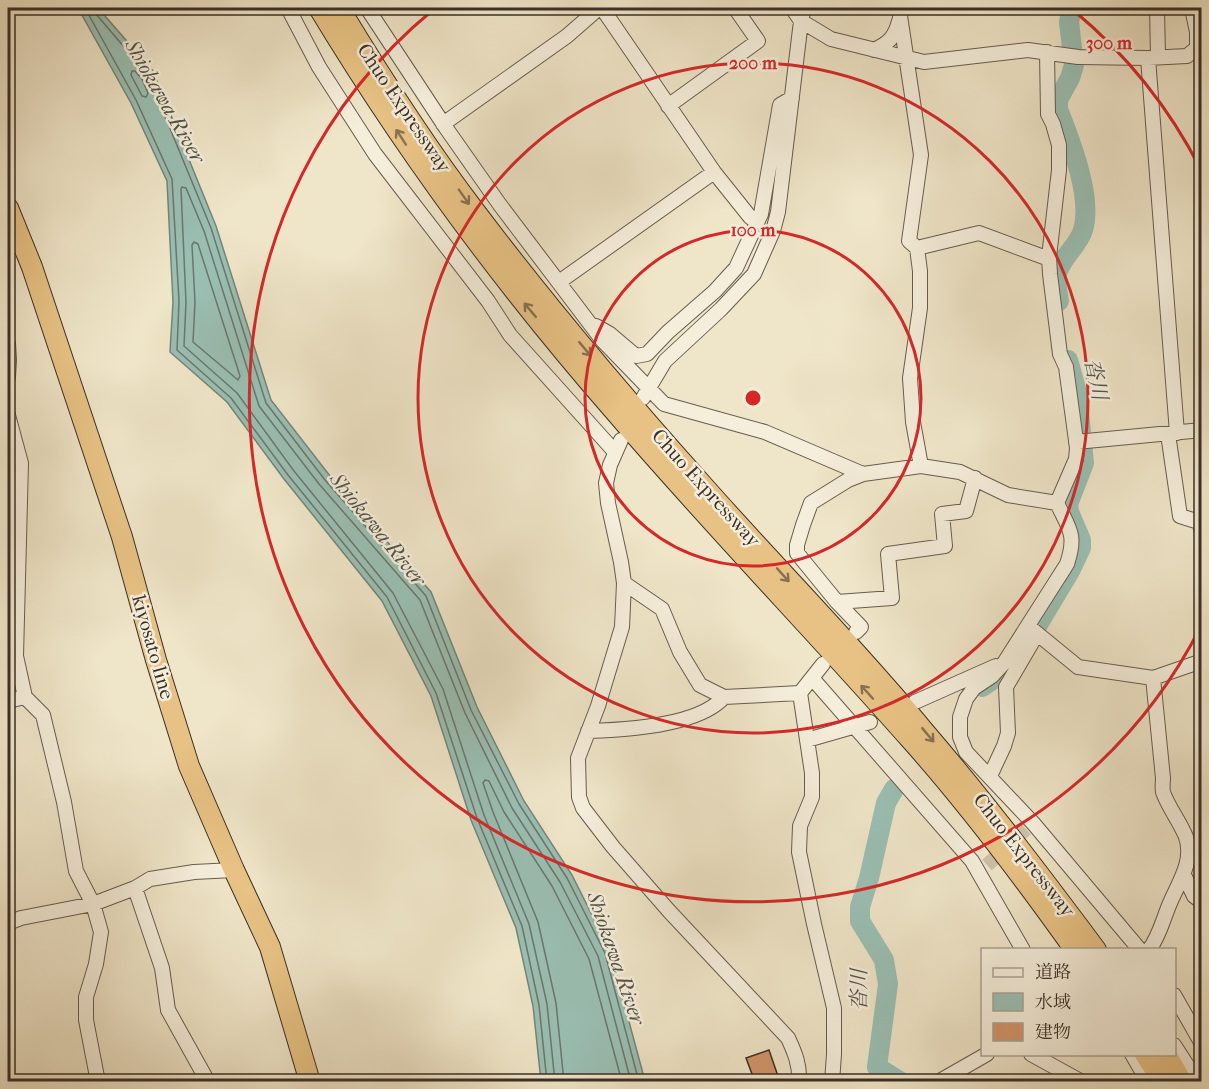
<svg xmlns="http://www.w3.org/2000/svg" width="1209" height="1089" viewBox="0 0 1209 1089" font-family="'IM FELL French Canon','Noto Serif JP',serif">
  <rect width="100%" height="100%" fill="#efe5c8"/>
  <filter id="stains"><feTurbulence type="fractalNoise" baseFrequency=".00333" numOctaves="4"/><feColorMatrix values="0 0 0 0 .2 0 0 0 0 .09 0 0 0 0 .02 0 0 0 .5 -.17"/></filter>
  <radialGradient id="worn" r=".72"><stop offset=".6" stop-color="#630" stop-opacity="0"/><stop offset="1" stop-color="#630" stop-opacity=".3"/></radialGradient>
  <path fill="#9abfb3" stroke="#74857b" stroke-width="1.5" d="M78 8H98L153 71 216 226 271 400 330 476 431 592 477 707 524 801 572 875 610 951 645 1081H541L533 1006 516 928 471 820 431 696 382 601 284 479 227 402 170 352 173 302 167 181 131 103Z"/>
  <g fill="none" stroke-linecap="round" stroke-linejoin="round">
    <path stroke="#6a776d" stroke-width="1.5" d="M85 8 136 100 172 179 179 301 177 350 231 398 288 475 387 597 436 693 477 818 522 926 539 1005 547 1082
      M94 8 96 14 148 75 211 228 266 403 325 480 426 596 471 710 519 804 567 878 605 953 639 1082
      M132 71H135L142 79 148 93 146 97 142 96 131 75Z
      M194 242 198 244 240 376 238 380 193 342 195 302 192 245Z
      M555 1082 547 1004 529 924 484 815 443 689 393 593 294 471 237 393 184 346 186 302 181 189 182 187 186 188 204 231 259 406 319 484 420 600 465 713 512 808 560 882 598 956 631 1082
      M564 1082 556 1003 538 922 493 812 483 783 485 780 489 781 504 812 552 886 589 959 622 1082"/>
    <path stroke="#9abfb3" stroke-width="20" d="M1059 301C1058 294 1056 285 1056 278 1058 260 1078 247 1083 230 1093 197 1070 140 1058 109V100L1070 78 1074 65 1069 22 1072 8
      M982 687 1013 666 1070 571 1081 548V540L1069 512 1068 504 1084 463 1077 392 1068 360
      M894 789 886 803 869 878 860 907V921L884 960 888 984 877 1067 901 1082"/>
  </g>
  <path fill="#d0946a" stroke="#3a2f27" stroke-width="1.5" d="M769 1050 780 1082H755L746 1058Z"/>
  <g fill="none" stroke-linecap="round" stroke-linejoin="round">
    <path stroke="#cbc1a8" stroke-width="14" stroke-dasharray="14 7" stroke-linecap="butt" d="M987 865 1026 829"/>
    <g stroke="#675c4f" stroke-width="16">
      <path id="minor" d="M288 8 319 67 375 154 488 301 510 335 615 452
        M367 8 446 128 500 205 603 341 664 404 765 432 863 474
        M602 8 714 172 750 217 757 222
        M792 8 801 21 831 39 924 62 1028 50 1078 57 1148 58 1187 56 1197 48V32L1192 8
        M1157 8 1158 57
        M900 16 921 155 909 241 917 248 920 271V308L910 378 913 422 921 466
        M874 50C889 43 895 37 899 21
        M1047 52 1048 114 1053 124 1059 145V170L1049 257 1050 274 1060 354 1066 367 1077 448 1076 459 1057 503C1069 529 1077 534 1067 564L1004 663 992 676 974 688 966 699 960 717V737L966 752 1033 823 1140 950
        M1148 58 1177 433
        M668 106 758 41 735 8
        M443 124 567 36 599 8
        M917 248 979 233 1049 259
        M559 282 714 172
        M596 326 610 334 636 356 647 354 668 332 715 291 736 268 761 214 780 105 792 98
        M8 343 9 360 8 377
        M643 398 665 361 721 309 754 274 773 231 778 212 801 21 804 8
        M8 415 21 463 16 656 25 697 43 715 64 802 76 871 93 904 101 932 96 964 86 997V1020L98 1082
        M1168 434 1180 516 1199 522 1202 532
        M621 440 610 465 606 483 608 503 621 562 624 583 622 627 598 706 578 758 579 797 583 808 613 847 669 911 788 1038C795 1053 800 1065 799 1082
        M1076 442 1202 430
        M624 583 662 609 680 652 700 685 724 697 800 693
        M837 602 797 553V545L803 525 811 503 848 480 863 474 921 466 960 472 1008 495 1057 503
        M1028 626 1078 667 1153 678 1163 778C1163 782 1162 788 1163 792 1167 805 1180 822 1186 837 1194 861 1179 882 1170 903 1163 919 1160 935 1149 950
        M856 632 861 627 837 602 892 598 888 554 945 546 942 514 966 511 975 478
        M823 664 800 693 812 773V797L800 826 799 852 814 924 834 1008V1054L832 1082
        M812 678 972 861 1023 950
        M1153 678 1202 661
        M8 701 25 697
        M915 702 996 666
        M588 731C625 730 699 726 724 697
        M807 740 870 722
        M990 776 1004 746 1008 733 1006 687 1037 634
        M1184 875 1194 896 1202 902
        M135 888 162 968 168 1010 208 1082
        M8 923 21 918 93 904 135 888 150 879 194 872 234 870
        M1174 995 1202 1044
        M1174 1045 1198 1082
        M1031 1054 1082 1082
        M1132 1054 1148 1082
        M938 1082 987 1054"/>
    </g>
    <g stroke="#3a2f27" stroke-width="22">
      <path id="highway" d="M319 8C406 152 506 287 617 414 712 525 814 630 910 739 970 806 1023 877 1075 950
        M339 8C381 77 425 146 474 210 545 304 621 394 699 481 773 565 852 644 923 730 984 801 1040 875 1096 950
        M8 208 32 267 122 537 156 660 189 766 234 870 270 947 310 1082
        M1145 1054 1163 1082
        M1166 1054 1182 1082"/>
    </g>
    <use href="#minor" stroke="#f5eedb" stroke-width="14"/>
    <use href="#highway" stroke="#e8c284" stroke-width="20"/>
  </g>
  <defs><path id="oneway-shaft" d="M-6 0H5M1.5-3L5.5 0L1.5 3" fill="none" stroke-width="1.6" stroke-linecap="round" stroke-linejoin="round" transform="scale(1.5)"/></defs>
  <g stroke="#887151">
    <use href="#oneway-shaft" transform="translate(401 137) rotate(-123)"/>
    <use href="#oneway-shaft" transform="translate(464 197) rotate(55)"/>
    <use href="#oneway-shaft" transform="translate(530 310) rotate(-130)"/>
    <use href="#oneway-shaft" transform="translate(585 349) rotate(50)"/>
    <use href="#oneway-shaft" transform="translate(783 575) rotate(48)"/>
    <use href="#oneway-shaft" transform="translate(867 692) rotate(-132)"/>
    <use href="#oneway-shaft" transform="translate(928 735) rotate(50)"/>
  </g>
  <g fill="none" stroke="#d62828" stroke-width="3">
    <circle cx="753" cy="398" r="168"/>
    <circle cx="753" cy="398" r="335"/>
    <path d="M1201 626A503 503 0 1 1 433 10M1073 10A503 503 0 0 1 1201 170"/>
  </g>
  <g text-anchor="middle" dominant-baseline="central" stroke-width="5" stroke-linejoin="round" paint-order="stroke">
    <g font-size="20" fill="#3a2f27" stroke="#f5eedb">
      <text transform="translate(404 108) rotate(56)">Chuo Expressway</text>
      <text transform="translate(706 488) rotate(48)">Chuo Expressway</text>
      <text transform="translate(153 647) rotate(74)">kiyosato line</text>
      <text transform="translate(1024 855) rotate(52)">Chuo Expressway</text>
    </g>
    <g font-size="21" font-style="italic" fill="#52534a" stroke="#f5eedb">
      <text transform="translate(165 101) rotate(60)">Shiokawa River</text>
      <text transform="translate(1096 379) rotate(78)">沓川</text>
      <text transform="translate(378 529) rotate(51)">Shiokawa River</text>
      <text transform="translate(616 958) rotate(71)">Shiokawa River</text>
      <text transform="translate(859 990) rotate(-90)">沓川</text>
    </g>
  </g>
  <circle cx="753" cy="398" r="9" fill="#d62828" stroke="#f5eedb" stroke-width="3"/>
  <g font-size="18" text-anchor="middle" font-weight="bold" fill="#d62828" stroke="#f5eedb" stroke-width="5" stroke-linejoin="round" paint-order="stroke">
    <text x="1109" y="49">300 m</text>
    <text x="753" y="69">200 m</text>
    <text x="753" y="236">100 m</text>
  </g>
  <rect width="1209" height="1089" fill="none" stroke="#efe5c8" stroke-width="30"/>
  <rect x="9" y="9" width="1191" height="1071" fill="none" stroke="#3a2f27" stroke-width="3"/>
  <rect x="15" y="15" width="1179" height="1059" fill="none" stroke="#3a2f27" stroke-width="1.5"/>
  <rect x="981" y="948" width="195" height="108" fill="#f5eedb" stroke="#aaa293" stroke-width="1.5"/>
  <rect x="993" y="968" width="30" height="9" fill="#f5eedb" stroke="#aaa293" stroke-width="1.5"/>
  <text x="1035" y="978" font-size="18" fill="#3a2f27">道路</text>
  <rect x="993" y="993" width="30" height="18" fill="#9abfb3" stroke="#aaa293" stroke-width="1.5"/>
  <text x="1035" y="1008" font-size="18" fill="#3a2f27">水域</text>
  <rect x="993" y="1023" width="30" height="18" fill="#d0946a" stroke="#aaa293" stroke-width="1.5"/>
  <text x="1035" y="1038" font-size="18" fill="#3a2f27">建物</text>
  <rect width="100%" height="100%" filter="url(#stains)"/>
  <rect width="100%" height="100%" fill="url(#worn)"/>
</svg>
